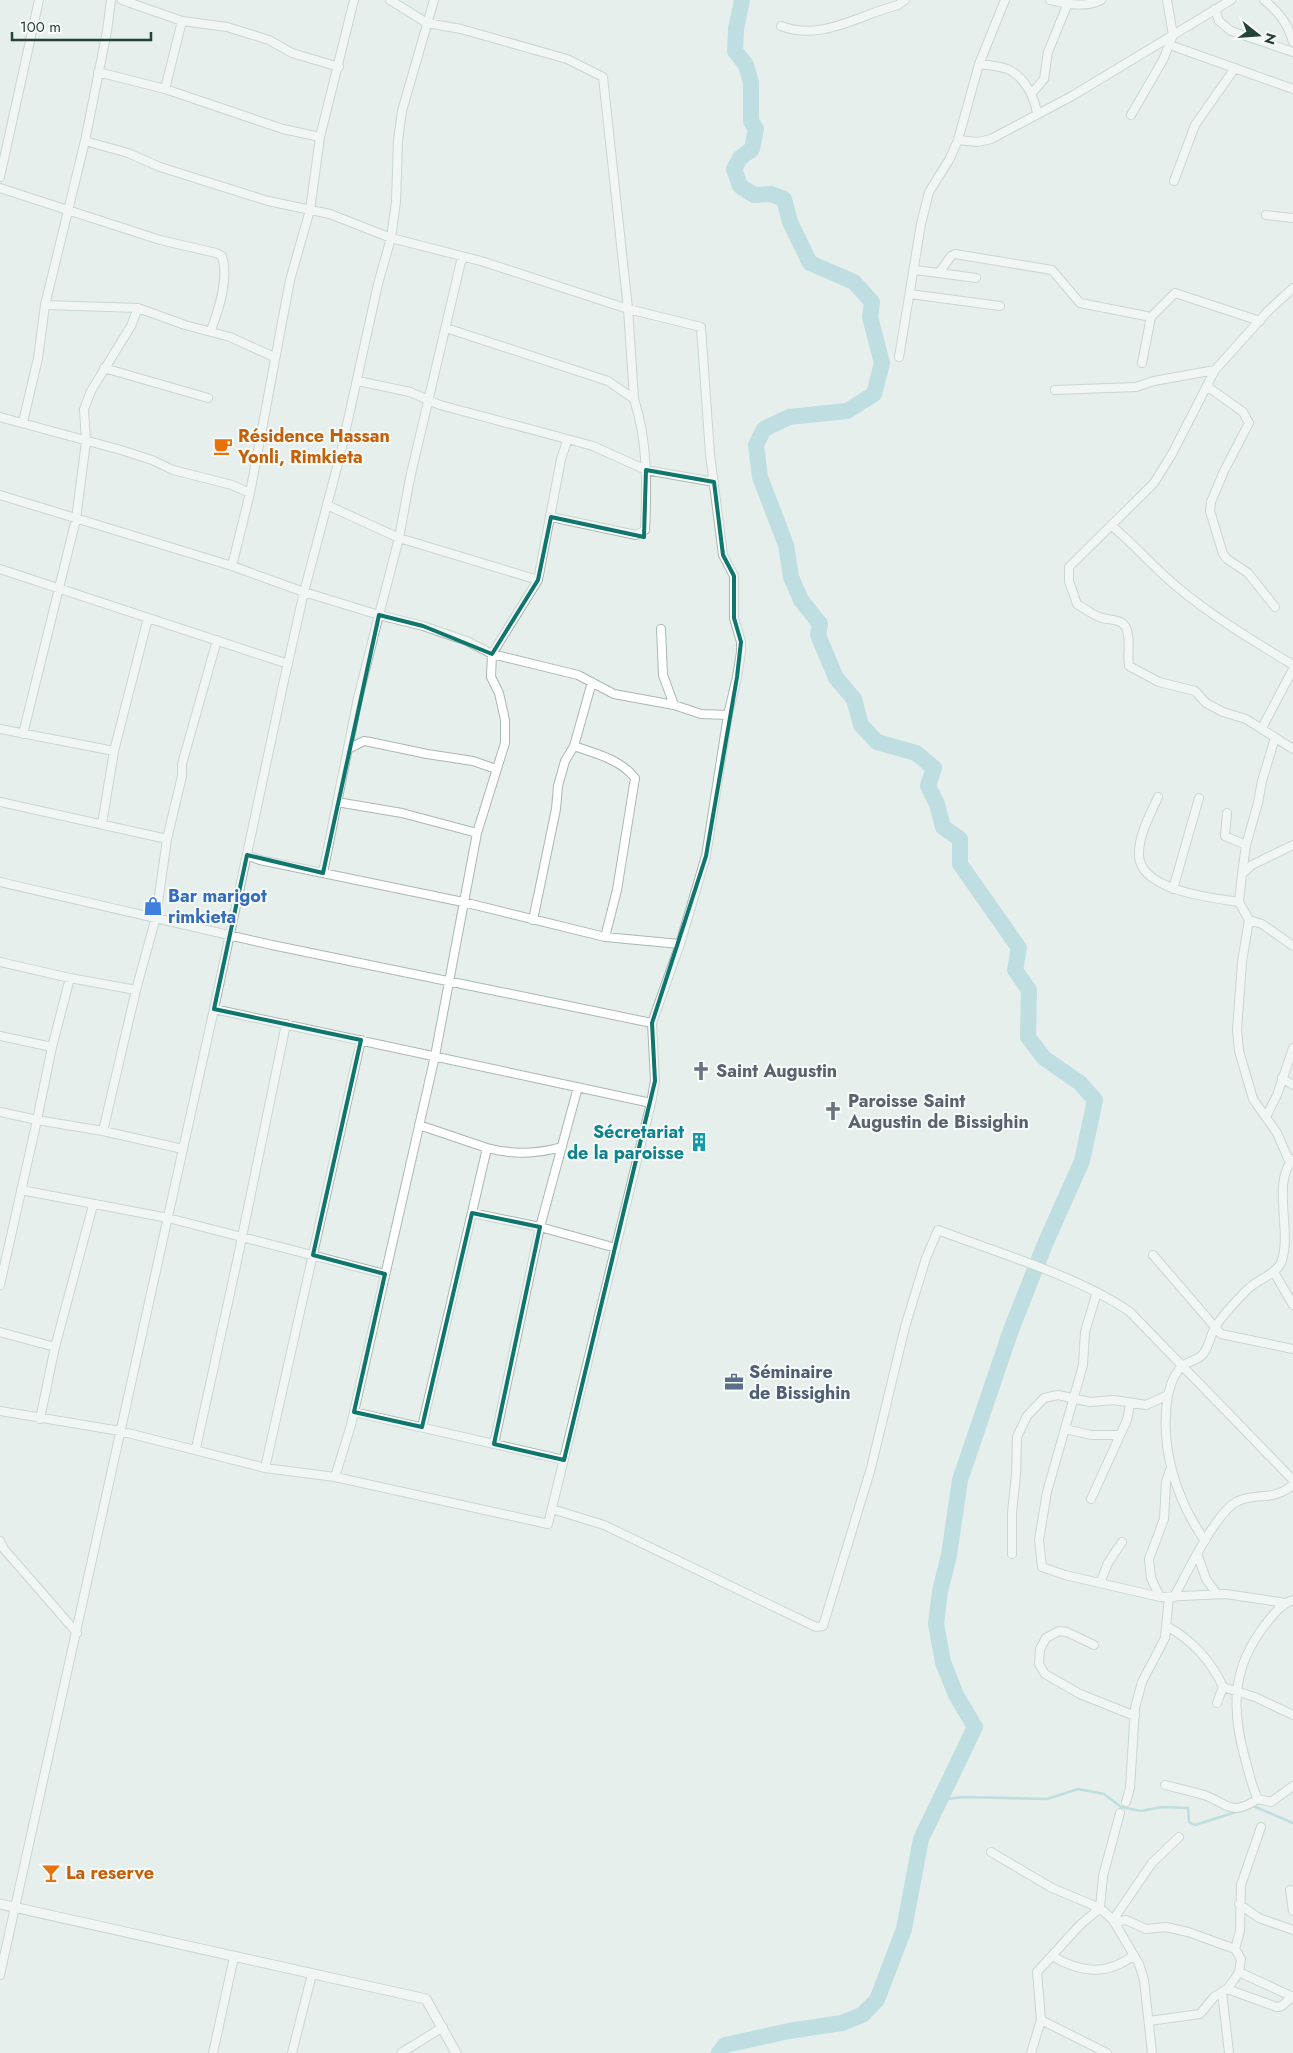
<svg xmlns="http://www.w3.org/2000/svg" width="1293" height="2053" viewBox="0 0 1293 2053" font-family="Jost,sans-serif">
  <rect width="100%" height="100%" fill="#e6efeb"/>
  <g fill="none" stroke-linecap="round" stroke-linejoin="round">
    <path stroke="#8ec9d4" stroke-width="2.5" d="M940 1800 963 1797 1047 1799 1078 1789 1104 1794 1121 1807 1141 1811 1162 1807 1188 1808 1189 1822 1195 1825 1239 1811
      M1251 1805 1293 1823"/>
    <path stroke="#8ec9d4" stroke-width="16" d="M719 2053 725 2045 789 2031 842 2023 862 2015 877 2000 904 1929 921 1839 975 1727 956 1695 943 1662 936 1624 940 1591 949 1555 960 1480 1011 1330 1045 1244 1082 1161 1095 1100 1080 1083 1044 1058 1028 1037 1029 990 1015 970 1019 948 960 864V839L943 827 937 804 928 786 934 768 916 753 877 742 861 725 854 699 836 678 818 635 820 624 801 600 791 577 786 545 760 477 756 445 764 429 789 417 847 411 874 394 882 363 870 317 872 302 854 282 810 263 790 222 784 199 771 194 754 195 740 186 734 169 740 158 752 149 756 129 751 121V83L746 65 735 51 736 29 742 0"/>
    <g stroke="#a8b8b2" stroke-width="10">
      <path id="minor" d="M122 0 182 21 227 27 269 40 292 53 339 67
        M390 0 427 23 461 29 567 59 603 77 628 309 634 399
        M1050 0C1066 4 1086 8 1101 0
        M1264 0C1279 12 1288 24 1293 42
        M1215 9 1219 21 1231 31 1293 52
        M781 26C821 42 861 14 898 5L905 0
        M1170 45 1293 89
        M979 64C988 65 999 66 1007 69 1024 76 1035 97 1037 114
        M98 72 165 89 283 129 320 137
        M165 89 182 21
        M1032 93 1044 79 1048 52 1068 3
        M1131 115 1163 60 1173 35 1167 0
        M958 140 979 64 1005 0
        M0 177 39 0
        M1174 181 1195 125 1235 68
        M0 188 160 240 216 253 222 256C229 279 219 309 211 330
        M1266 215 1293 218
        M462 257 410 478 399 538 379 615 423 626 467 641 492 654 578 675 614 694 674 705 701 714 728 715
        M914 270 939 273 951 256 955 254 1052 270 1080 303 1151 317
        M939 273 976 278
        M1293 288 1268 311 1215 370 1172 454 1154 483 1069 567V581L1077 604C1085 609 1093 615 1102 618 1114 621 1126 618 1128 635 1130 646 1127 655 1129 666L1159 682 1195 691 1206 703 1223 712 1246 719 1293 749
        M910 294 1000 306
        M45 305 138 308 185 325 230 337 274 357
        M446 328 608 381 634 399C648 442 647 486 645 530L636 535 551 517
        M899 357 921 224 929 192 949 160 958 140 978 142 991 139 1072 96 1231 0
        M1142 363 1151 317 1175 293 1260 321
        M104 368 208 398
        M358 381 410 392 440 405 593 446 646 470 714 482
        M1208 387 1243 412 1249 423 1224 471 1211 502 1210 511 1223 554 1227 559 1248 573 1275 607
        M1055 390 1136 387 1154 381 1215 370
        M0 417 121 450 152 460 173 470 232 485 250 493
        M23 422 38 358 45 305 85 141 107 31 111 0
        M0 495 232 566 304 592 379 615 358 698 323 873
        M327 505 399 538 538 580
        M1112 526C1135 545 1153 567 1176 586 1210 615 1255 642 1293 665
        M232 566 250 493 290 280 310 210 320 137 354 0
        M0 569 288 664
        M661 629 663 675 674 705
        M1262 728 1293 669
        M0 729 114 751
        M23 734 76 519 86 442 84 409 91 391 131 326 138 308
        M1275 738 1262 781 1258 803 1246 845 1242 874 1239 902 1249 920 1242 962 1237 1030 1239 1051 1253 1099 1277 1133 1290 1163
        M574 746C596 754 620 759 635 778L617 890 605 937
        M348 749 364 741 370 742 427 754 473 761 496 769
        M1158 797C1150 815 1138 836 1139 856 1141 891 1214 898 1239 902
        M0 802 167 839
        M337 802 402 813 477 833
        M1227 813 1225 836 1246 845
        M102 824 114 751 148 618
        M247 855 260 860 463 902 605 937 680 944
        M1242 874 1252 865 1293 845
        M0 882 272 945 652 1023
        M1173 889 1199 798
        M533 920 556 809 558 786 565 761 574 746 592 682
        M1249 920 1262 924 1293 946
        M0 962 70 978 136 990 156 917 167 839 182 776V764L217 640
        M70 978 52 1047 37 1120 103 1131 183 1149
        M214 1009 651 1103
        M0 1036 52 1047
        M1282 1078 1293 1085
        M0 1112 37 1120 0 1285
        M1266 1117 1277 1095 1293 1048
        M419 1125 487 1148 422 1427
        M103 1131 136 990
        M487 1148C513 1155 537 1154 562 1147
        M21 1190 168 1218 385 1274
        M472 1213 540 1227 616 1248
        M1153 1255 1221 1334 1293 1349
        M1274 1272 1293 1305
        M1097 1292 1085 1332 1083 1365 1047 1492 1039 1540 1042 1567 1065 1575 1160 1597 1226 1594 1286 1603
        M0 1332 55 1347
        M1168 1395C1159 1446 1176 1499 1205 1541
        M0 1411 120 1431 265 1468 335 1477 548 1524 651 1103 655 1081 652 1023 680 944 706 856 728 715 737 677 741 652V642L734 618V576L723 555 710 454 701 327 628 309 481 261 391 238 330 214 268 201 160 167 128 153 85 141
        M354 1412 564 1460
        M40 1419 55 1347 93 1205
        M1065 1429 1091 1435H1120
        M494 1444 540 1227 578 1087
        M196 1448 236 1266 286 1024
        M265 1468 361 1040
        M335 1477 351 1425 435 1056 477 833 505 743V720L499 693 491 677 492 654 538 580 561 459 567 441
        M1091 1499 1127 1420 1130 1404
        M552 1509 604 1525 816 1627 823 1626 871 1468 905 1327 926 1258 938 1230C998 1253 1078 1276 1130 1312L1293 1480
        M0 1541 4 1549 77 1633
        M1012 1554V1512L1016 1475 1017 1437 1027 1416 1044 1398 1058 1395 1090 1402 1114 1400 1146 1405 1168 1395C1171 1384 1174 1372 1184 1365 1190 1361 1198 1360 1203 1354 1210 1346 1210 1334 1216 1326 1224 1313 1237 1300 1248 1289 1258 1279 1275 1275 1281 1263 1293 1232 1271 1184 1293 1159
        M1198 1556 1206 1579 1217 1594
        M1100 1583 1108 1563 1122 1542
        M1160 1597 1151 1578 1149 1559 1164 1519 1166 1482 1170 1470
        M1174 1597C1186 1575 1216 1511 1238 1501 1260 1492 1271 1502 1293 1485
        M1168 1627C1192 1640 1212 1662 1223 1687L1217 1703
        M1094 1645 1067 1632 1059 1631 1046 1638 1040 1649 1039 1664 1045 1674 1080 1694 1135 1716
        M1223 1687 1255 1697 1293 1715
        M1165 1785C1177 1788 1191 1791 1204 1795 1229 1804 1230 1817 1258 1799L1271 1802 1293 1786
        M1258 1799C1252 1787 1249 1774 1246 1762 1231 1710 1231 1669 1265 1625 1273 1615 1281 1604 1293 1600
        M1126 1802 1130 1788 1135 1708 1142 1682 1165 1638 1169 1597
        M991 1852 1052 1888 1100 1908 1113 1920 1139 1964 1144 1980 1152 2053
        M1290 1890 1293 1911
        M1239 1904 1259 1918 1293 1930
        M1113 1920 1152 1863 1179 1837
        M1114 1922 1126 1920 1146 1929 1166 1927 1188 1932 1235 1949 1241 1959 1239 1972 1234 1980 1227 1989 1214 1997 1200 2014 1149 2021
        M1235 1949 1240 1931 1241 1885 1261 1827
        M1052 1956C1081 1973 1107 1976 1134 1955
        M1239 1972 1293 1997
        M0 1975 214 1009 283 685 304 592 340 456 378 284 391 238 396 202 398 140 402 111 434 0
        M1227 1989 1277 2007 1282 2006 1292 1996
        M1222 1992 1229 2053
        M1041 2020 1107 2053
        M213 2053 234 1957
        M292 2053 312 1974
        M401 2053 443 2027
        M1031 2053 1041 2020 1037 1972 1080 1925 1100 1908 1103 1876 1120 1813"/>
    </g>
    <g stroke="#a8b8b2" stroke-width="11">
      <path id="tertiary" d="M0 1904 426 1999 456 2053"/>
    </g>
    <use href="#minor" stroke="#fff" stroke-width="8"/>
    <use href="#tertiary" stroke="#fff" stroke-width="9"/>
  </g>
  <path d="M0 0H1293V2053H0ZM646 470 714 482 723 555 734 576V618L741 642 737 677 706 856 652 1023 655 1081 564 1460 494 1444 540 1227 472 1213 422 1427 354 1412 385 1274 313 1255 361 1040 214 1009 247 855 323 873 379 615 423 626 492 654 538 580 551 517 644 537Z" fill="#e6efeb" fill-opacity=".55" fill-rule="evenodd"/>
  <path fill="none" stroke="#0f766e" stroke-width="4" stroke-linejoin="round" d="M646 470 714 482 723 555 734 576V618L741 642 737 677 706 856 652 1023 655 1081 564 1460 494 1444 540 1227 472 1213 422 1427 354 1412 385 1274 313 1255 361 1040 214 1009 247 855 323 873 379 615 423 626 492 654 538 580 551 517 644 537Z"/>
  <defs>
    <g id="cafe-bare" transform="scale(1.5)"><path d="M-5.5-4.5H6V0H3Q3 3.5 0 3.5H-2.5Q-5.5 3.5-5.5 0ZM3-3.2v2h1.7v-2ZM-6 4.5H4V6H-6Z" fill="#e8710a" stroke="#f7fbf9" stroke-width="2.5" paint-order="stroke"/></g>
    <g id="shop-bare" transform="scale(1.5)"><path d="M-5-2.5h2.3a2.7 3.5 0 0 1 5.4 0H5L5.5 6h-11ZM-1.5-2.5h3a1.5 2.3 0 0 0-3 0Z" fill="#3f7fe0" stroke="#f7fbf9" stroke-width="2.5" paint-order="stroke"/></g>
    <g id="church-bare" transform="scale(1.5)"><path d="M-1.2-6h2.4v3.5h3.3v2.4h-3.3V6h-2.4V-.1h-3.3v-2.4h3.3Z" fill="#6b7280" stroke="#f7fbf9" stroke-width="2.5" paint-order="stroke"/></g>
    <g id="building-bare" transform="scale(1.5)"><path d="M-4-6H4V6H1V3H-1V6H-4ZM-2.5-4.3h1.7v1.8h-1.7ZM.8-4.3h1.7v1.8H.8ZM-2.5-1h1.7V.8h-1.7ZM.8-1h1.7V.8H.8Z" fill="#0f9aa8" stroke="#f7fbf9" stroke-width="2.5" paint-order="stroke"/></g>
    <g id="office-bare" transform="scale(1.5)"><path d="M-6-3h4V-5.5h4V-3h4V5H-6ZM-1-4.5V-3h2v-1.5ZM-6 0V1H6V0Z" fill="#5c6f8a" stroke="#f7fbf9" stroke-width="2.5" paint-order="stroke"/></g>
    <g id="bar-bare" transform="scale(1.5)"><path d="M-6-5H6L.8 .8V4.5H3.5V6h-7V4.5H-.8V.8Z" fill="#e8710a" stroke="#f7fbf9" stroke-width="2.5" paint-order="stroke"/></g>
  </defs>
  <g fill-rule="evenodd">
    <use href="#cafe-bare" x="223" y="446"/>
    <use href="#shop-bare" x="153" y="906"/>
    <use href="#church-bare" x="701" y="1071"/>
    <use href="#church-bare" x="833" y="1111"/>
    <use href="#building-bare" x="699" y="1142"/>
    <use href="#office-bare" x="734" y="1382"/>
    <use href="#bar-bare" x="51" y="1873"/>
  </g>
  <g text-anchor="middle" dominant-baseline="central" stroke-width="4" stroke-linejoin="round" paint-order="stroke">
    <g font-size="18" font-weight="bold" fill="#c56008" stroke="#f7fbf9" text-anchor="start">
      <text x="238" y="436">Résidence Hassan<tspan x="238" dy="21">Yonli, Rimkieta</tspan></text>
      <text x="66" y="1873">La reserve</text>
    </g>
    <g font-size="18" font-weight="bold" fill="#366cbe" stroke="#f7fbf9" text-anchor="start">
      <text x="168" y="896">Bar marigot<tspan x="168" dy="21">rimkieta</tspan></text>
    </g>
    <g font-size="18" font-weight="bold" fill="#5b616d" stroke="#f7fbf9" text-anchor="start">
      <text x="716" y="1071">Saint Augustin</text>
      <text x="848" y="1101">Paroisse Saint<tspan x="848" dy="21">Augustin de Bissighin</tspan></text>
    </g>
    <g font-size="18" font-weight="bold" fill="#0d838f" stroke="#f7fbf9" text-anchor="end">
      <text x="684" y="1132">Sécretariat<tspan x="684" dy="21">de la paroisse</tspan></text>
    </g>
    <g font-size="18" font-weight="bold" fill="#4e5e75" stroke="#f7fbf9" text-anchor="start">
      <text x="749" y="1372">Séminaire<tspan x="749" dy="21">de Bissighin</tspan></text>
    </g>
  </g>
  <g transform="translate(1258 35) rotate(107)" stroke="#f7fbf9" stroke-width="4" paint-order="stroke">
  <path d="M0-4L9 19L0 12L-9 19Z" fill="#24423a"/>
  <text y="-8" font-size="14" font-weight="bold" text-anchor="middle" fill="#24423a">N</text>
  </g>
  <path d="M12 32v8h139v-8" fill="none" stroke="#24423a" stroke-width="2.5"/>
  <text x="20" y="32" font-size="15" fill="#24423a" stroke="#f7fbf9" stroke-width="4" paint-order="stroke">100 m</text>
</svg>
